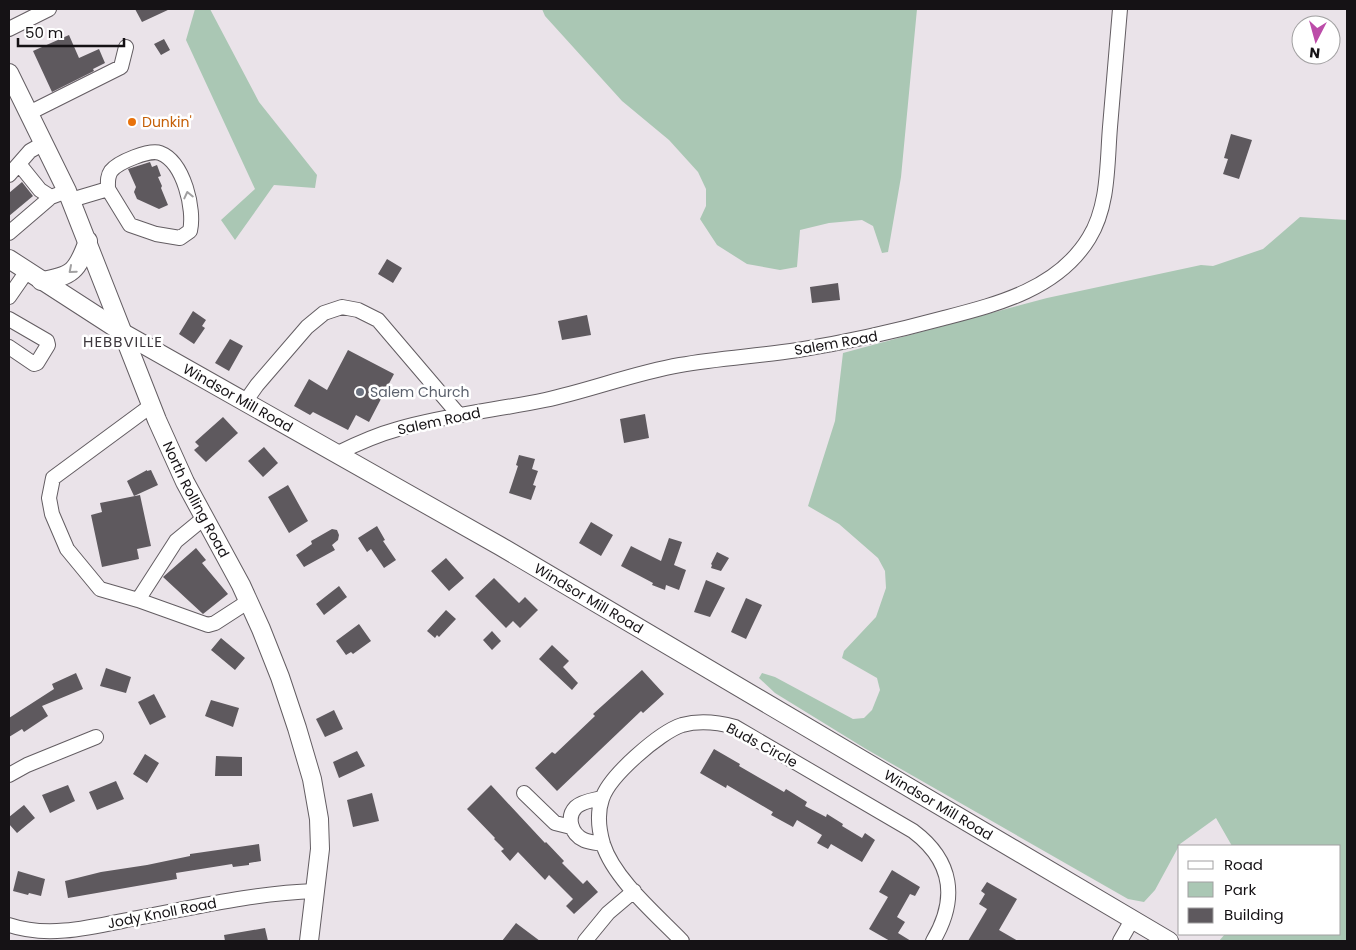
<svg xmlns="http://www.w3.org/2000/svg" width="1356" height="950" viewBox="0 0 1356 950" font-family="Poppins,sans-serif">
  <rect width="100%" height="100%" fill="#eae3e9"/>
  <path fill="#aac7b4" d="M195 9H210L259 102 317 175 315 188 274 185 235 240 221 220 255 189 186 40Z
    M542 9H917L901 177 888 252 882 253 873 226 862 220 829 223 800 230 797 267 780 270 747 264 717 245 700 219 706 206V189L698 172 669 140 622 101 545 16Z
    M1300 217 1347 220V941H1219L1225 934H1340V846H1232L1216 818 1180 844 1155 890 1144 902 1128 899 866 749 775 693 759 678 762 673 775 677 853 719 864 718 872 710 880 690 877 678 842 658 844 651 876 617 886 588 885 571 878 558 839 524 808 506 835 421 843 353 1047 298 1201 265 1213 266 1263 249Z"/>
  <path fill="#5e595e" d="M135 9H170L142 22Z
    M69 35 79 58 99 49 105 63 93 69 94 71 52 92 33 51Z
    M164 39 170 50 161 55 154 44Z
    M1231 134 1252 140 1239 179 1223 174 1228 159 1224 158Z
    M150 162 152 167 157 165 161 176 158 177 162 186 161 188 168 205 159 209 137 199 134 192 136 187 128 169Z
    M22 182 33 196 9 216V193Z
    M387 259 402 268 393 283 378 274Z
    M838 283 840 300 812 303 810 287Z
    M193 311 206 320 202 326 205 328 194 344 179 334Z
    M587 315 591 335 562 340 558 321Z
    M230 339 243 346 229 371 215 363Z
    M348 350 394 374 369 422 356 415 348 430 313 412 310 415 294 406 309 379 327 390Z
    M645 414 649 438 624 443 620 419Z
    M223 417 238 433 206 462 194 450 199 446 195 442Z
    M264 447 278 463 263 477 248 461Z
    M519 455 535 459 532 469 538 471 533 485 536 486 531 500 509 493 518 466 516 465Z
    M147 470V471L151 470 158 485 134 496 127 481Z
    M288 485 308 521 289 533 268 497Z
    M140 495 151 546 137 549 139 559 102 567 91 515 102 512 100 503Z
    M591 522 613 535 601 556 579 543Z
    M377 526 385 540 383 541 396 560 384 568 371 549 367 552 358 538Z
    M332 529 337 530 339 535 338 540 332 545 335 550 304 567 296 555 312 544 311 541Z
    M669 538 682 542 674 565 686 570 679 590 666 585 665 590 652 585 653 583 621 566 631 546 661 561Z
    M196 548 206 560 202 563 228 594 203 614 163 577Z
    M717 552 729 558 721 571 711 568 712 565 711 564Z
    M446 558 464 578 449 591 431 571Z
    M494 578 519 603 525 597 538 610 520 628 513 621 506 628 475 596Z
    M706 580 725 588 710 617 694 612Z
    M339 586 347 597 324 615 316 604Z
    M746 598 762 605 746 639 731 632Z
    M446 610 456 619 439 637 437 635 435 638 427 631Z
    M359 624 371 641 353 654 351 652 346 655 336 641Z
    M492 631 501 641 492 650 483 640Z
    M221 638 245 658 235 670 211 650Z
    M552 645 569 661 563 667 578 683 572 690 539 659Z
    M106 668 131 677 126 693 100 686Z
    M642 670 664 694 643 713 641 711 557 791 535 768 552 752 555 754 595 716 593 714Z
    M76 673 83 689 42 706 48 716 24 732 22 729 9 737V718L54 689 52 684Z
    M154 694 166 717 150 725 138 702Z
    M211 700 239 708 233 727 205 716Z
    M334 710 343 729 325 737 316 719Z
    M714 749 740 764 739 766 784 792 786 789 807 802 805 806 826 817 827 814 843 824 842 826 862 838 865 833 875 840 862 862 831 844 828 849 817 843 822 835 797 820 793 827 771 815 773 812 727 785 726 788 700 773Z
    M357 751 365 766 339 778 333 762Z
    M145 754 159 763 147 783 133 774Z
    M216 756 242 757V776H215Z
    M116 781 124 799 97 810 89 792Z
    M68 785 75 801 50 813 42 795Z
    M491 785 545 843 546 842 564 861 562 863 583 884 587 880 598 892 574 914 566 906 573 899 549 875 545 880 518 852 510 861 501 851 504 849 494 839 495 838 467 809Z
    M372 793 379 821 353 827 347 800Z
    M24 805 35 818 17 833 9 824V817Z
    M259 844 261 861 249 863V865L233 867 232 864 176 873 177 879 68 898 65 881 101 872 147 865 190 856V854Z
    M892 870 920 887 915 896 910 894 897 917 905 922 898 933 911 941H890L869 929 888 897 879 892Z
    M18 871 45 879 41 896 29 893 28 895 13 891Z
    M987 882 1017 899 999 930 1018 941H968L987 909 979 904 985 894 981 891Z
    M516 923 540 941H502Z
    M265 928 268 941H225L224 935Z"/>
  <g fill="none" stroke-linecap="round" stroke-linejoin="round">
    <g stroke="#635d62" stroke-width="16">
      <path id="minor" d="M9 29 49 9
        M29 113 121 67 126 47
        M19 164 40 190 51 197
        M9 175 30 151 44 143
        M71 200 108 189 130 225 156 234 180 238 190 231C195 210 184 162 160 153 150 149 118 162 111 171 107 177 108 182 108 189
        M9 233 51 197 67 191
        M9 297 27 271
        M9 319 47 341 48 345 37 363 34 364 9 347
        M245 402 257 385 307 327 324 313 342 307 358 310 378 320 459 415
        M152 405 53 478 49 498 52 514 67 549 100 589 138 600 176 541 204 518
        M336 454C356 444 376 435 398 429 446 415 496 410 545 400 591 390 634 373 680 365 719 358 759 356 798 350 848 342 896 331 944 318 998 304 1058 289 1089 238 1109 206 1107 163 1110 127 1113 88 1117 48 1120 9
        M138 600 208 625 215 623 249 601
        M9 775 27 765 96 737
        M524 793 555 823 571 827
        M602 798C594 800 583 801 576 807 566 817 571 834 584 840 589 842 597 843 603 844
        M9 925C50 939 96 926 137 918 196 907 255 893 315 891
        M585 941 608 913 634 891
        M682 941C657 915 614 879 603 844 599 830 597 813 602 799 609 776 660 732 682 725 700 720 717 722 735 727L913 831C953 861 958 899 933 941
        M1120 941 1132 920"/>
    </g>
    <g stroke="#635d62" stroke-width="20">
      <g id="major">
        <path id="s1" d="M9 73 67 191 157 420 185 482 241 585 261 629 280 677 297 728 312 779 319 819 320 849 309 941"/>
        <path id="s2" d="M9 259 125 334 500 546 1169 941"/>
        <path d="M41 281C73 276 77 271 88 241"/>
      </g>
    </g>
    <use href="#minor" stroke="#fff" stroke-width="14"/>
    <use href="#major" stroke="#fff" stroke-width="18"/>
  </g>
  <defs><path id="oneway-chevron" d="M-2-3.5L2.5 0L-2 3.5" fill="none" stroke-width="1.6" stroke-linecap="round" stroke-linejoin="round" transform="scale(1.25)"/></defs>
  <g stroke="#a1a0a1">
    <use href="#oneway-chevron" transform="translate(188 195) rotate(-103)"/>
    <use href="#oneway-chevron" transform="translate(72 270) rotate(139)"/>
  </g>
  <circle fill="#e8710a" stroke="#fff" stroke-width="2" cx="132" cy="122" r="5"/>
  <circle fill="#6b7280" stroke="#fff" stroke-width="2" cx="360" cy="392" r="5"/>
  <g text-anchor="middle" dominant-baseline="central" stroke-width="5" stroke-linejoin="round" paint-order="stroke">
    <g font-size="14" fill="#c56008" stroke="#fff" text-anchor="start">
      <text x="142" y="122">Dunkin'</text>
    </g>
    <g font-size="14" fill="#151215" stroke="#fff">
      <text transform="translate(836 343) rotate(-10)">Salem Road</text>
      <text stroke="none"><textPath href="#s2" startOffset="268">Windsor Mill Road</textPath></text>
      <text transform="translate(439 421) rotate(-12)">Salem Road</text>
      <text stroke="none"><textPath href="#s1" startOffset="466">North Rolling Road</textPath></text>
      <text stroke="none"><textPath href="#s2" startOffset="672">Windsor Mill Road</textPath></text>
      <text transform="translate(762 745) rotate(28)">Buds Circle</text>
      <text stroke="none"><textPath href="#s2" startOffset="1078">Windsor Mill Road</textPath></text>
      <text transform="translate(162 913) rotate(-11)">Jody Knoll Road</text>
    </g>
    <g font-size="14" fill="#5b616d" stroke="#fff" text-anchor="start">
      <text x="370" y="392">Salem Church</text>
    </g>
    <g font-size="15" letter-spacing="1" fill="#3e393e" stroke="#fff">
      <text x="123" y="341">HEBBVILLE</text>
    </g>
  </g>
  <rect width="1356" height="950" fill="none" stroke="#151215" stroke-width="20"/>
  <rect x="1178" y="845" width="162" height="90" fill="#ffffff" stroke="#a1a0a1"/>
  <rect x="1188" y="861" width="25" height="8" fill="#ffffff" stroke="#a1a0a1"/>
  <text x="1224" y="870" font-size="15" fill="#151215">Road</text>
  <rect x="1188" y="882" width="25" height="15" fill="#aac7b4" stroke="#a1a0a1"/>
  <text x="1224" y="895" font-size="15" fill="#151215">Park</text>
  <rect x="1188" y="908" width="25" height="15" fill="#5e595e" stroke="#a1a0a1"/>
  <text x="1224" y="920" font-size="15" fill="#151215">Building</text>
  <g transform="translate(1316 40) rotate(186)"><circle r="24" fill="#ffffff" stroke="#a1a0a1"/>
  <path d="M0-4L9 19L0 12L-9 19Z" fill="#bc4ca9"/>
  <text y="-8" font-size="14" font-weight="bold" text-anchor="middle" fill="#151215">N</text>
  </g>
  <path d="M18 38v8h106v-8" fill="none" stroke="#151215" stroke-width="2.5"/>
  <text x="25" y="38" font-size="15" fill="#151215" stroke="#ffffff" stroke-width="4" paint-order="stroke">50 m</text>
</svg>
